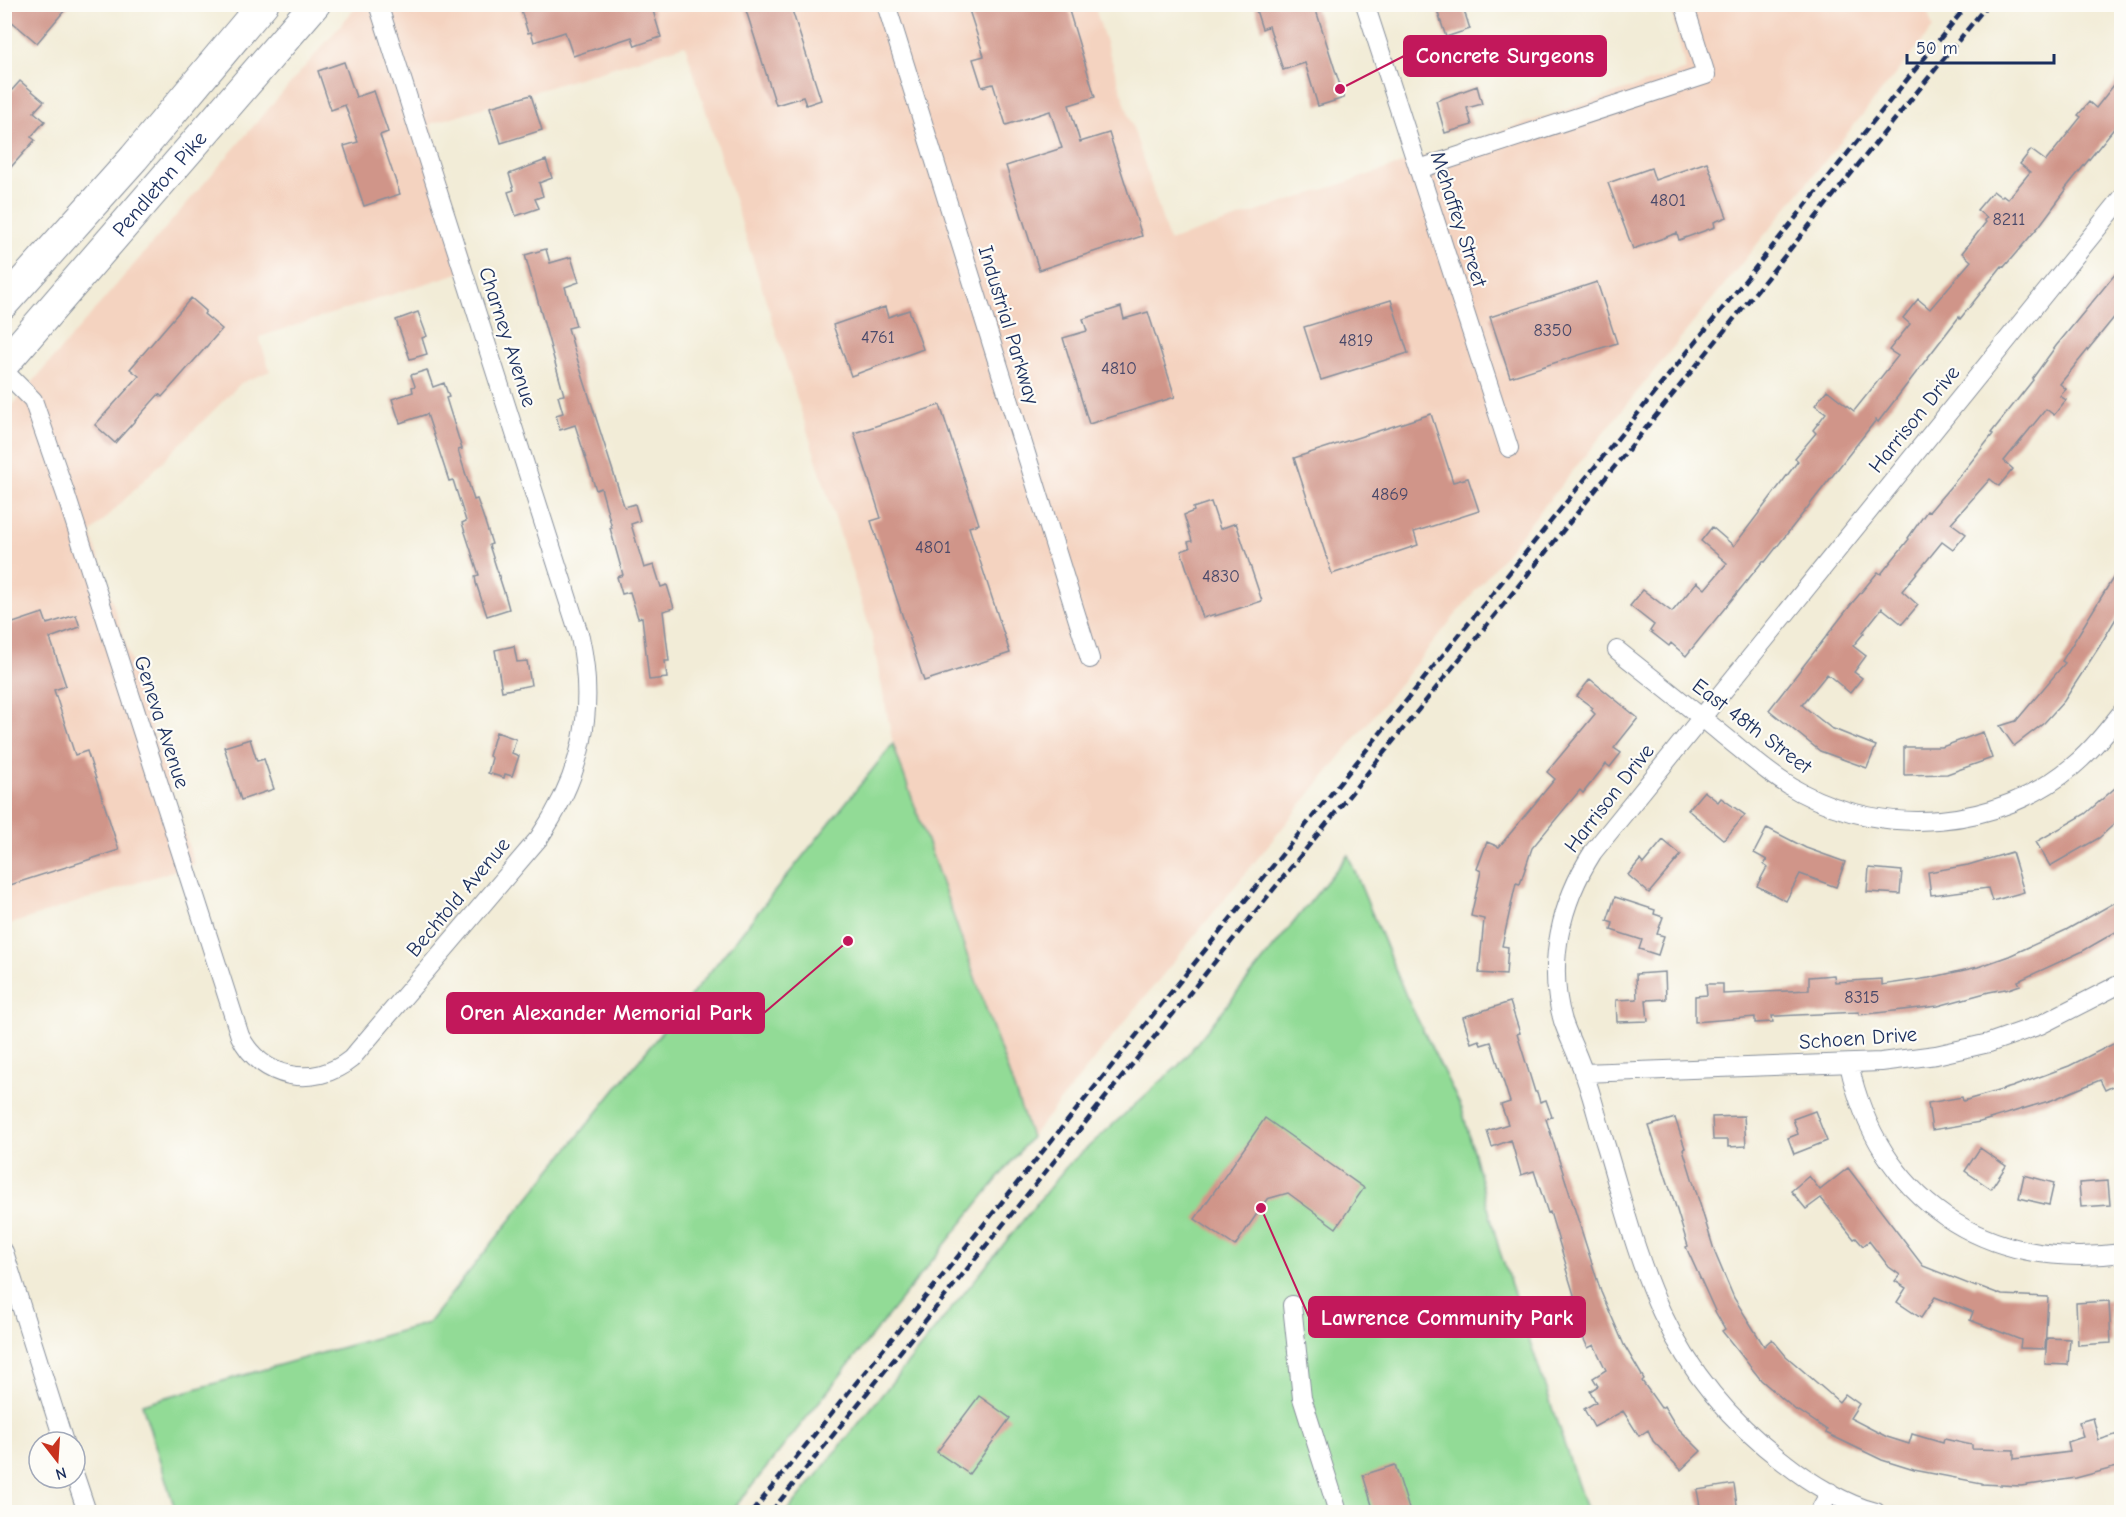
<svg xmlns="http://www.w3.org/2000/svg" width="2126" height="1517" viewBox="0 0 2126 1517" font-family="'Comic Neue',sans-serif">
  <rect width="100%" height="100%" fill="#fdfcf7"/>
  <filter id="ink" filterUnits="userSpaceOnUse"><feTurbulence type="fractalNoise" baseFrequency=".0167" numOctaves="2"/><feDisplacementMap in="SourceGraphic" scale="12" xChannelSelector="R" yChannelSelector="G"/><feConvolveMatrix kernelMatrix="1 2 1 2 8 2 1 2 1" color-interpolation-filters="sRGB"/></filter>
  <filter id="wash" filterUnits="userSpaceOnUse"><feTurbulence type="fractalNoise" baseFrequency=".008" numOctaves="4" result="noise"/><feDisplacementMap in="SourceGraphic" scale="24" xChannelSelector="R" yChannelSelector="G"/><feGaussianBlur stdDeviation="1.35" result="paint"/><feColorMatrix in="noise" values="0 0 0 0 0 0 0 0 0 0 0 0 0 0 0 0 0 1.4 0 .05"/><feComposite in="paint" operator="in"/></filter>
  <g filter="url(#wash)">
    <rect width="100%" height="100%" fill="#f2ecd7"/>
    <path fill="#f4d3c0" d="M358 5H1094L1169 241 1686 70 1670 5H1925L1933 28 1031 1137 893 744 871 632 685 45 430 124 474 268 259 337 270 371 241 383 91 533 194 864 5 926V414Z"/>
    <path fill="#92db96" stroke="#56857a" stroke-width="1.5" d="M893 744 1031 1137 731 1512H176L142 1404 428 1323Z
      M1348 855 1406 996 1462 1109 1499 1249 1587 1512H787L1067 1166 1179 1065Z"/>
    <g id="blocks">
      <path fill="#d09589" d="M4 4H70L37 43 4 15Z
        M519 4H651L661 37 635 46 632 37 573 56 565 32 534 42 531 32 528 33Z
        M744 4H790L821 100 806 105 803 97 776 105Z
        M967 4H1067L1095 97 1069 105 1080 142 1109 133 1142 236 1039 270 1006 166 1062 148 1050 111 1006 125 993 84 982 87 973 59 984 56Z
        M1254 4H1314L1344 98 1318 106 1305 63 1283 70 1269 26 1262 29Z
        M1435 4H1462L1470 29 1446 37Z
        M344 62 356 97 374 91 388 132 380 135 400 194 364 206 344 146 358 142 345 105 331 110 318 71Z
        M2121 76V120L2065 189 2066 190 2040 225 2004 267 2002 266 1960 319 1959 317 1878 422 1876 420 1765 562 1763 561 1686 656 1671 643 1669 646 1650 631 1654 625 1630 606 1643 590 1672 612 1697 582 1705 589 1727 563 1701 541 1712 527 1734 546 1798 461 1795 458 1816 433 1813 430 1826 413 1815 405 1827 390 1854 411 1898 356 1889 350 1910 324 1903 318 1918 299 1930 309 1971 261 1962 253 1986 222 1984 220 1987 218 1977 210 1993 191 2001 197 2003 195 2008 199 2030 172 2020 164 2031 150 2046 161 2081 117 2078 115 2089 102 2096 108Z
        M20 81 44 101 34 112 45 121 31 137 35 140 4 175V99Z
        M1477 86 1482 104 1467 108 1472 125 1445 133 1436 101Z
        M531 95 542 130 501 143 490 107Z
        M546 160 552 178 539 183 543 196 535 199 539 208 516 216 508 192 514 190 509 174Z
        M1707 162 1727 217 1714 222 1715 227 1679 240 1677 233 1633 249 1608 183 1651 168 1655 180Z
        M546 249 550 263 571 257 579 282 565 287 576 326 568 328 575 352 624 506 625 507 635 504 640 521 631 524 644 568 654 565 661 587 667 585 674 608 663 611 669 661H665L667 678 649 680 642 617 638 618 630 592 622 594 617 577 623 575 610 528H612L601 488 596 490 575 425 560 430 556 415 563 413 558 396 564 395 525 255Z
        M2121 267V309L2060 384 2066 389 2060 396 2066 400 2054 415 2046 409 2004 461 2013 469 1999 486 1990 479 1951 523 1966 534 1953 550 1942 542 1902 591 1918 605 1902 624 1882 608 1863 632 1864 633 1853 646 1866 656 1854 672 1862 678 1850 693 1827 674 1802 705 1831 728 1876 746 1867 768 1820 751 1769 710 1853 602 1878 572 1881 574 1909 539 1908 538 1927 511 1929 512 1967 467 1993 434 1991 433 2033 380 2032 379 2056 346Z
        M1597 282 1617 343 1510 377 1490 317Z
        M191 298 206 311 204 314 222 329 162 397 159 394 115 443 95 425 139 376 130 369Z
        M1391 300 1408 353 1321 380 1304 327Z
        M885 307 888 317 909 310 923 349 851 376 833 325Z
        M1121 307 1124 319 1148 312 1175 397 1089 424 1063 338 1087 331 1083 319Z
        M418 312 427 336 422 338 427 354 410 359 396 320Z
        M427 370 433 387 444 383 449 397 446 398 462 449 458 450 474 500 477 499 484 519 492 544 489 545 506 598 509 609 487 616 476 583 475 576 479 575 462 523 466 521 453 480 449 481 427 414 400 423 392 399 413 392 412 387 415 386 411 375Z
        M940 405 979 524 969 527 1010 653 924 681 871 521 881 518 854 433Z
        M1431 414 1453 482 1468 478 1479 511 1414 532 1418 545 1332 574 1294 458Z
        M1211 502 1220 529 1236 523 1262 601 1215 616V614L1203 618 1181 551 1190 548 1188 542 1192 541 1184 515 1194 511 1193 508Z
        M2121 565V610L2099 647 2064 701 2044 723 2014 746 2000 726 2016 721 2065 663 2062 661Z
        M43 613 47 624 76 615 80 627 50 638 66 686 54 690 75 755 87 751 119 850 4 887V626Z
        M514 646 517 662 527 661 531 685 502 691 495 650Z
        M1590 679 1638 718 1614 748 1621 753 1610 767 1606 764 1583 793 1580 790 1532 848 1520 884 1516 883 1502 946 1508 947 1506 975 1479 973 1484 919 1471 916 1481 871 1477 869 1487 842 1499 847 1555 779 1547 772 1595 714 1591 710 1593 708 1577 696Z
        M496 732 516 739 512 753 519 756 512 776 505 774 504 778 488 773 492 758 489 756Z
        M1983 732 1992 758 1947 774 1904 775V747H1942Z
        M250 739 257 761 264 759 274 789 241 800 224 747Z
        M2121 783V818L2099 838 2050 866 2036 842 2085 814Z
        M1704 791 1718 802 1721 798 1745 815 1724 840 1688 810Z
        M1767 828 1806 848 1845 862 1836 887 1800 874 1786 901 1757 886 1767 867 1764 865 1767 860 1754 853Z
        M1663 840 1681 855 1649 893 1628 875 1640 860 1643 864Z
        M2012 852 2024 892 1992 901 1988 888 1931 895 1928 872 1968 865Z
        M1869 868 1902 871 1900 894 1867 892Z
        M1615 897 1655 910 1654 914 1663 917 1657 934 1664 936 1658 955 1639 949 1642 940 1611 930 1613 923 1607 921Z
        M2121 899V929L2081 952 2018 981 2020 985 2006 990 2005 989 1989 992 1938 1006 1859 1015V1012L1777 1016H1772L1773 1022 1755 1023V1017L1695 1022V996L1707 995 1706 984H1723V994L1809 990V977L1834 975 1835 982 1882 979V985L1929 978 1978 967 2009 956 2066 930Z
        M1665 972 1666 999 1646 1000 1648 1021 1617 1022 1616 1000 1637 999 1636 974Z
        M1510 1002 1520 1033 1517 1034 1535 1092H1537L1540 1102 1546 1100 1552 1117 1546 1119 1601 1292 1624 1345 1644 1379 1642 1381 1661 1408 1664 1406 1676 1426 1701 1451 1681 1470 1653 1441 1648 1430 1639 1436 1623 1411 1594 1427 1584 1409 1596 1402 1590 1391 1598 1386 1593 1378 1606 1370 1594 1345 1588 1348 1579 1329 1584 1327 1566 1269 1567 1268 1550 1212 1548 1213 1534 1171 1521 1175 1511 1140 1492 1147 1487 1131 1508 1124 1501 1105 1510 1102 1491 1042 1481 1045 1479 1040 1471 1043 1463 1017Z
        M2117 1042 2121 1050V1069L2115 1072 2120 1083 2105 1090 2100 1080 2052 1100 1980 1122 1932 1130 1928 1103 1962 1097 1963 1101 2012 1087 2069 1066Z
        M1815 1111 1827 1141 1794 1154 1788 1138 1798 1134 1793 1119Z
        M1744 1116 1746 1146 1728 1147V1140H1713L1712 1117Z
        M1265 1118 1364 1188 1336 1228 1288 1193 1267 1199 1235 1246 1195 1219Z
        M1675 1118 1685 1148 1683 1149 1715 1253 1734 1298 1764 1346 1772 1339 1786 1356 1839 1402 1845 1394 1859 1404 1850 1418 1887 1437 1909 1444 1912 1434 1943 1443 1944 1439 1972 1445V1449L2014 1450V1459L2070 1452 2068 1442 2083 1437 2079 1422 2093 1418 2099 1440 2121 1433V1466L2076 1478 2021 1486 1982 1484V1483L1914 1470 1882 1460 1826 1433 1827 1430 1799 1411 1798 1412 1761 1380 1722 1331 1725 1329 1716 1313 1686 1247 1688 1246 1675 1204 1649 1126Z
        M1980 1148 2006 1166 1991 1189 1965 1171Z
        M1848 1168 1923 1266 1976 1287V1285L2002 1295 2048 1297 2045 1349 2020 1348 2021 1340 1970 1320 1973 1312 1935 1297 1921 1318 1897 1302 1906 1288 1895 1281 1900 1275 1889 1267 1869 1241 1863 1246 1856 1238 1854 1239 1821 1198 1806 1209 1791 1191 1809 1176 1820 1190Z
        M2024 1175 2054 1183 2049 1205 2019 1198Z
        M2108 1181 2110 1205 2081 1207 2079 1183Z
        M2109 1301 2111 1343 2078 1345 2076 1303Z
        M2047 1338 2070 1339 2068 1365 2045 1364Z
        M979 1396 1010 1418 969 1474 937 1452Z
        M1395 1465 1410 1512H1374L1363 1475Z
        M1734 1484 1738 1512H1701L1697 1490Z"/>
    </g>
  </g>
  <g filter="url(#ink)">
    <use href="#blocks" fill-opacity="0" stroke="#868e9a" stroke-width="1.5"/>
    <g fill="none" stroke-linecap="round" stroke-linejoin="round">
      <g stroke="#868e9a" stroke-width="20">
        <path id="minor" d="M886 4 1090 659
          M1365 4 1509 448
          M1419 169 1706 75 1684 4
          M4 371 33 400 66 495 240 1036C261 1079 314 1089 351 1059L539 838C582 775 596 711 580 637L378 4
          M1617 650C1652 678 1688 706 1723 735 1748 755 1772 777 1800 792 1886 838 1998 829 2073 766 2092 750 2107 731 2122 712
          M1849 1064C1878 1199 1985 1272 2122 1253
          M1583 1073 1881 1062 1936 1055 1989 1043 2040 1025 2122 983
          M4 1252 64 1442
          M1292 1305 1302 1398 1338 1512
          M75 1476 87 1512
          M1819 1512 1830 1492
          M1876 1512C1846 1505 1809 1482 1785 1463 1733 1424 1690 1373 1662 1313 1637 1260 1623 1202 1606 1146 1597 1119 1591 1089 1580 1063 1575 1049 1568 1036 1563 1021 1546 963 1561 902 1593 852L2122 198"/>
      </g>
      <g stroke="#868e9a" stroke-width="32">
        <g id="primary">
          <path d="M4 303 134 158 263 4"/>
          <path id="s1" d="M4 364 315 4"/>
        </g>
      </g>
      <use href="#minor" stroke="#fff" stroke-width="18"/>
      <use href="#primary" stroke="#fff" stroke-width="30"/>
      <path stroke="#1b2f5e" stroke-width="4.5" stroke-dasharray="9 4.5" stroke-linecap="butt" d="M752 1512 1968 4
        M771 1512 1988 4"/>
    </g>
  </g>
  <g text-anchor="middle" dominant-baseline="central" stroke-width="4.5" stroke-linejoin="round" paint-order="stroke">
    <g font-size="18" fill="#484869">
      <text x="1668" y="200">4801</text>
      <text x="2009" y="219">8211</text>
      <text x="1553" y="330">8350</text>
      <text x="878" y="337">4761</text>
      <text x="1356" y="340">4819</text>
      <text x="1119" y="368">4810</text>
      <text x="1390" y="494">4869</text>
      <text x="933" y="547">4801</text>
      <text x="1221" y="576">4830</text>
      <text x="1862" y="997">8315</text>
    </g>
    <g font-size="21" fill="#1b2f5e" stroke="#fdfcf7">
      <text stroke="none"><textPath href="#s1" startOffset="238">Pendleton Pike</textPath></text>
      <text transform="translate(1459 219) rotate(72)">Mehaffey Street</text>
      <text transform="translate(1009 325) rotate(73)">Industrial Parkway</text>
      <text transform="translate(508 337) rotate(72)">Charney Avenue</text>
      <text transform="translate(1914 419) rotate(-51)">Harrison Drive</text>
      <text transform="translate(162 722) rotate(72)">Geneva Avenue</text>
      <text transform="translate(1752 726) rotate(37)">East 48th Street</text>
      <text transform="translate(1609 798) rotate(-52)">Harrison Drive</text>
      <text transform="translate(458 897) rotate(-50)">Bechtold Avenue</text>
      <text transform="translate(1858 1038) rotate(-4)">Schoen Drive</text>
    </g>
  </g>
  <path fill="none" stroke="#c2185b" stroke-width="2" d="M1340 89L1404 56M848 941L764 1013M1261 1208L1309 1317"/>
  <g fill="#c2185b" stroke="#fdfcf7" stroke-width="2">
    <circle cx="1340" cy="89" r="6"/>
    <circle cx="848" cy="941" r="6"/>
    <circle cx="1261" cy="1208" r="6"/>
  </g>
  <g fill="#c2185b" stroke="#c2185b" stroke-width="2">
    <rect x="1404" y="36" width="202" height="40" rx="6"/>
    <rect x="447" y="993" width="317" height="40" rx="6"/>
    <rect x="1309" y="1297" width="276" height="40" rx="6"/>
  </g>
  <g font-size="22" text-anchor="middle" font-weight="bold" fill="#fff">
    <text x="1505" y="63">Concrete Surgeons</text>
    <text x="606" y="1020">Oren Alexander Memorial Park</text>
    <text x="1447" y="1325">Lawrence Community Park</text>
  </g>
  <rect width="2126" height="1517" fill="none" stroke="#fdfcf7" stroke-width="24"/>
  <g transform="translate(57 1460) rotate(163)"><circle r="28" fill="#fdfcf7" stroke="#a3aaba" stroke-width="1.5"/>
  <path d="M0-4.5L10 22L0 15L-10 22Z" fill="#c8321e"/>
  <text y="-9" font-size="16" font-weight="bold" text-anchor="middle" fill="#1b2f5e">N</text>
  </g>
  <path d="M1907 54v9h147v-9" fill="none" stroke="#1b2f5e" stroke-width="3"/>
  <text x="1916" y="54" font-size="18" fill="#1b2f5e" stroke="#fdfcf7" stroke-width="4.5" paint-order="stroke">50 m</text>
</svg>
